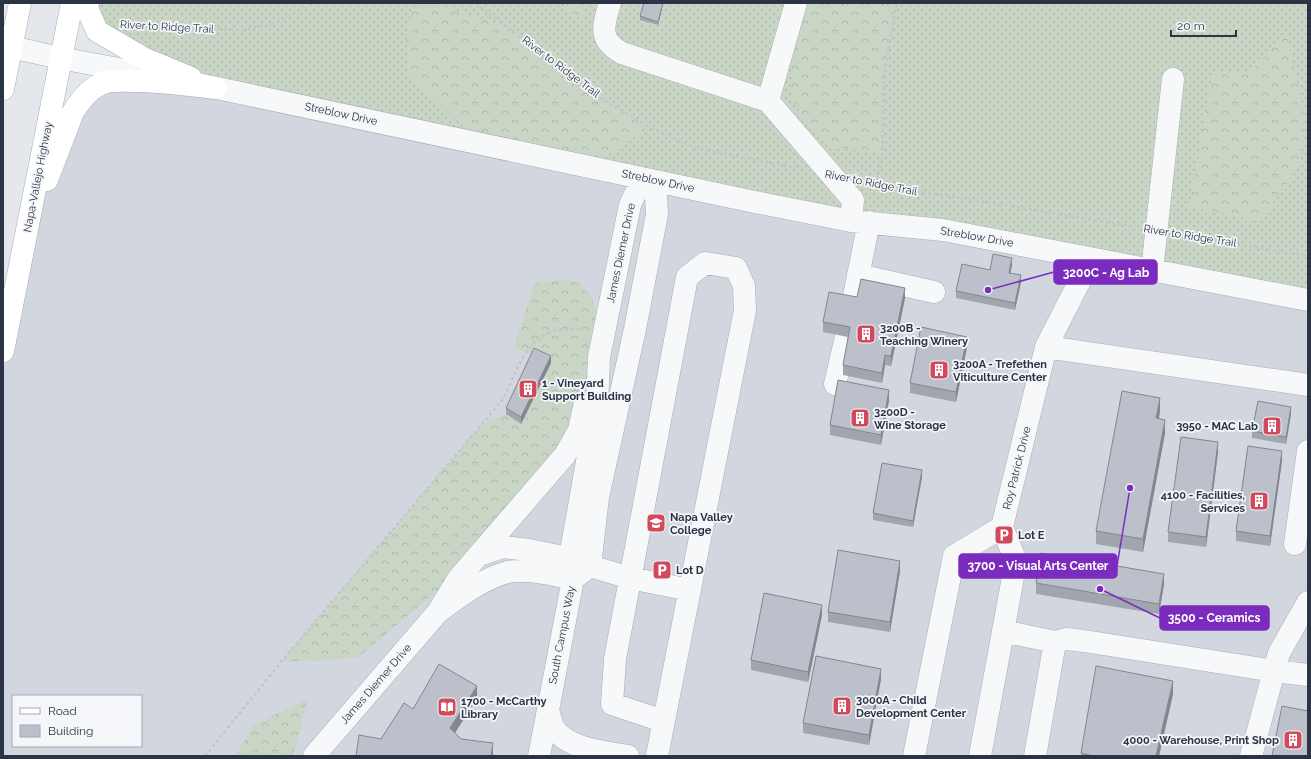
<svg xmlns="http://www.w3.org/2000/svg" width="1311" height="759" viewBox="0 0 1311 759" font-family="Raleway,sans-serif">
  <defs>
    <pattern id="grass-dots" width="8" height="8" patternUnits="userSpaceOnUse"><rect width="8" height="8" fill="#c9d6c5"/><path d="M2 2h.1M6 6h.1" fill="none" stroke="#adb8ab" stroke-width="1.8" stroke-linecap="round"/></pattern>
    <pattern id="forest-crowns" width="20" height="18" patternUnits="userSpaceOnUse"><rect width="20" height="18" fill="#c9d6c5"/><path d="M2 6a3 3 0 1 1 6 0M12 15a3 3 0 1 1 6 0" fill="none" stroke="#adb8ab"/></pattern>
  </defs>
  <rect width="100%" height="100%" fill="#e4e7ec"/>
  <path fill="#d2d6de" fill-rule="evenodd" d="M119 81 1308 300V756H3V351L29 222 73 112ZM13 696H141V746H13Z"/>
  <path fill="url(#grass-dots)" d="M88 3H1308V300L216 88 113 41Z"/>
  <path fill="url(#forest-crowns)" d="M556 3H587L581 20Z
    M808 3H897L884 78 882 152 833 148 804 123 791 95V58Z
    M421 6H440L508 27 600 98 649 127 591 167 482 144 410 78 406 38 412 12Z
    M1287 33 1305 120 1298 167 1261 221 1189 207 1213 71 1249 73Z
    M563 280 580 283 592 299 603 335 579 430 479 555 358 658 281 662 481 425 506 414 521 424 534 355 514 348 534 283Z
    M308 699 293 756H235L255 724Z"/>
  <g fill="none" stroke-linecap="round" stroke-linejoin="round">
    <g stroke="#a9aeb7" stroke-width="23">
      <path id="minor" d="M610 3C603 26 598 40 622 53L768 101 853 200 851 221
        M11 47 60 58 151 75
        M198 84 750 201 851 221 943 230 1308 300
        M768 101 796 3
        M1152 271 1173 79
        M858 275 934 292
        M852 306 869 222
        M1046 347 1308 385
        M835 384 846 337
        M1295 544 1308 451
        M479 555 502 547 529 550 558 556 570 557 590 566 630 578 690 590
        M438 612C460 596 482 579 508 572 525 568 556 575 573 579L590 566 598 497 635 329 657 214 656 196 651 180
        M1003 631 1055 642 1035 756
        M1055 642 1066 639 1084 641 1274 671 1308 675
        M314 756 438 612 458 579 565 455 579 430 584 407
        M539 756 548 710
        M628 756C606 752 567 749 554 728 551 723 550 716 548 710L573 579 570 557 597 406 599 357 630 205 636 192 651 180
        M657 756 745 310 744 286 736 268 705 263 687 277 615 659 612 704 663 721
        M914 756 954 556 1002 527
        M980 756 1016 561 1002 527 1046 347 1091 259
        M1251 756 1279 653 1308 602"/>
    </g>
    <g stroke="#a3abb8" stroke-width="23">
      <path id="major" d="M88 3 87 8 97 31 145 59 191 78
        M3 89 20 3
        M47 180 73 112C81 99 91 86 106 82 115 80 125 81 134 81 161 81 189 85 216 88
        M3 351 72 3"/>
    </g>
    <path stroke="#c2c5cb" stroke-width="2.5" stroke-dasharray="3 3" stroke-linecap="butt" d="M475 3 600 98 649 127 696 148 797 168
      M134 25 243 30 276 23 315 3
      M869 183 1136 227
      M874 185C888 154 881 112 884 79 887 54 892 28 897 3
      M1178 234 1308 256
      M205 756 281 662 504 398C516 372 526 337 557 330 564 328 574 330 582 330"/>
    <use href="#minor" stroke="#f7f8fa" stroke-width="22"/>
    <use href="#major" stroke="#fff" stroke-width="22"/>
  </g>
  <path fill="#a1a5ae" d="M663 3 658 25 640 20V16Z
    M1012 265 1010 273 1021 282 1015 310 956 298V291L990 270Z
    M857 297 905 298 891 366 885 365 882 383 843 375V365L848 337 823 332V322Z
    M967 347 956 402 910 393V383Z
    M551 363 521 424 506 414V408Z
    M889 400 881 445 830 435V425Z
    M1160 411 1159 419 1165 433 1143 552 1096 544V531Z
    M1291 414 1286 444 1252 438V431Z
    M1218 452 1206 547 1168 542V532Z
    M1282 461 1270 546 1236 541V531Z
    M922 477 913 527 873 520V513Z
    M900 571 890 632 828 622V612Z
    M1036 583 1164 584 1159 614 1036 594Z
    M822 615 808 682 751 670V660Z
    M881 679 869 745 803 733V723Z
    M1173 694 1159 756H1081V753Z"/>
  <path fill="#83868d" d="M663 3V4L658 25V22Z
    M1012 258V265L1009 280V273Z
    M1021 275V282L1015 310V303Z
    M905 288V298L891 366V356Z
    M967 337V347L956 402V392Z
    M885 355V365L882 383V373Z
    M551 356V363L521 424V417Z
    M889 390V400L881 445V435Z
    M1160 398V411L1156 431V418Z
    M1291 407V414L1286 444V437Z
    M1165 420V433L1143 552V539Z
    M1218 442V452L1206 547V537Z
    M1282 451V461L1270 546V536Z
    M922 470V477L913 527V521Z
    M900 561V571L890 632V622Z
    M1164 574V584L1159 614V604Z
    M822 605V615L808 682V672Z
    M881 669V679L869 745V735Z
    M1173 681V694L1159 756H1156Z
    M477 686V698L450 741V728Z
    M493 743V756H491Z"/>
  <path fill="#bbc0ca" stroke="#83868d" d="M644 3H663L658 22 640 16Z
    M993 254 1012 258 1009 273 1021 275 1015 303 956 291 962 264 990 270Z
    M861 279 905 288 891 356 885 355 882 373 843 365 850 327 823 322 829 292 857 297Z
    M921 327 967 337 956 392 910 383Z
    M534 348 551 356 521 417 506 408Z
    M838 380 889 390 881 435 830 425Z
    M1122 391 1160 398 1156 418 1165 420 1143 539 1096 531Z
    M1258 401 1291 407 1286 437 1252 431Z
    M1181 437 1218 442 1206 537 1168 532Z
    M1248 446 1282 451 1270 536 1236 531Z
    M882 463 922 470 913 521 873 513Z
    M838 550 900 561 890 622 828 612Z
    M1041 553 1164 574 1159 604 1036 583Z
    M764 593 822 605 808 672 751 660Z
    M816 656 881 669 869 735 803 723Z
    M439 664 477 686 450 728 461 739 493 743 491 756H356L359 735 381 739 404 703 413 709Z
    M1096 666 1173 681 1156 756H1093L1081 753Z
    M1282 706 1308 711V756H1272Z"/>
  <defs>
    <g id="building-square" transform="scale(1)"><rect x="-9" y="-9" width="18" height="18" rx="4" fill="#d1495b" stroke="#f4f6f9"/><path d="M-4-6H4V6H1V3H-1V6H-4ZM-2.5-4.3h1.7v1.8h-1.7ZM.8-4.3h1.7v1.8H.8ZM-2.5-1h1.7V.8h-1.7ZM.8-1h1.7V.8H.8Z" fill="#fff"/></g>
    <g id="university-square" transform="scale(1)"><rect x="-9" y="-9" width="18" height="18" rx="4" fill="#d1495b" stroke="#f4f6f9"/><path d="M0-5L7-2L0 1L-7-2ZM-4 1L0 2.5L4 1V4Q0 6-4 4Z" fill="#fff"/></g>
    <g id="parking-square" transform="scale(1)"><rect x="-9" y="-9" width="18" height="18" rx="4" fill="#d1495b" stroke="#f4f6f9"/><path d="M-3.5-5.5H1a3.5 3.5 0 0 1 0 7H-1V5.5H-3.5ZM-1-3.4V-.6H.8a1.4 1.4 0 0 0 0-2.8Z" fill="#fff"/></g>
    <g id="library-square" transform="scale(1)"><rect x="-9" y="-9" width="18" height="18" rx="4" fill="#d1495b" stroke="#f4f6f9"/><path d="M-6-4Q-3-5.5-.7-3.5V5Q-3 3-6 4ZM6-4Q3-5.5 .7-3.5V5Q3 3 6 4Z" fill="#fff"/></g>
  </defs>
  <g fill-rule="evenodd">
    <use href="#building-square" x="866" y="334"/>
    <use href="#building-square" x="939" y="370"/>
    <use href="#building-square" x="528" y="389"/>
    <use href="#building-square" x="860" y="418"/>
    <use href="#building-square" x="1272" y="426"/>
    <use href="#building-square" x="1259" y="501"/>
    <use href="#university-square" x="656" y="523"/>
    <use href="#parking-square" x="1004" y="535"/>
    <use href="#parking-square" x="662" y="570"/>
    <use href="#building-square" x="842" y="706"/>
    <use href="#library-square" x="447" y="707"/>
    <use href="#building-square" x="1293" y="740"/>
  </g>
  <g text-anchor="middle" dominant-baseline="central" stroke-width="3.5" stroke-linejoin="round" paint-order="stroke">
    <g font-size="11" fill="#2b3445" stroke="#f4f6f9">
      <text transform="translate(167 27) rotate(3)">River to Ridge Trail</text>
      <text transform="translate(561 67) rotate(37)">River to Ridge Trail</text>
      <text transform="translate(341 114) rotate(12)">Streblow Drive</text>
      <text transform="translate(38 177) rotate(-79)">Napa-Vallejo Highway</text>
      <text transform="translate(658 181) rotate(12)">Streblow Drive</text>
      <text transform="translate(871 183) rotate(11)">River to Ridge Trail</text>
      <text transform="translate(1190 236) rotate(9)">River to Ridge Trail</text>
      <text transform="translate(977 237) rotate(10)">Streblow Drive</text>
      <text transform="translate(621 253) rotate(-78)">James Diemer Drive</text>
      <text transform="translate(1017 468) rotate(-76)">Roy Patrick Drive</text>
      <text transform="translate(562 635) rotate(-79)">South Campus Way</text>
      <text transform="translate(376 684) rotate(-49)">James Diemer Drive</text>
    </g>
    <g font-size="11" font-weight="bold" fill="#2b3445" stroke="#f4f6f9" text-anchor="start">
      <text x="880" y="328">3200B -<tspan x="880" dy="13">Teaching Winery</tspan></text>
      <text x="953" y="364">3200A - Trefethen<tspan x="953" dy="13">Viticulture Center</tspan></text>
      <text x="542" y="383">1 - Vineyard<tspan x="542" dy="13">Support Building</tspan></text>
      <text x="874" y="412">3200D -<tspan x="874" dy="13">Wine Storage</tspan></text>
      <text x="1258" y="426" text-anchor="end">3950 - MAC Lab</text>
      <text x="1245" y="495" text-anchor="end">4100 - Facilities,<tspan x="1245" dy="13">Services</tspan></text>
      <text x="670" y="517">Napa Valley<tspan x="670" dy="13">College</tspan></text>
      <text x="1018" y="535">Lot E</text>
      <text x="676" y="570">Lot D</text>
      <text x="856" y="700">3000A - Child<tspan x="856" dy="13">Development Center</tspan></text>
      <text x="461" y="701">1700 - McCarthy<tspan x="461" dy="13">Library</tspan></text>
      <text x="1279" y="740" text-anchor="end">4000 - Warehouse, Print Shop</text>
    </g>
  </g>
  <path fill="none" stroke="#7b2cbf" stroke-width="1.5" d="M988 290L1054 272M1130 488L1117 566M1100 589L1160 618"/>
  <g fill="#7b2cbf" stroke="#f4f6f9" stroke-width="1.5">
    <circle cx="988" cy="290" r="4"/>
    <circle cx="1130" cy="488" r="4"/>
    <circle cx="1100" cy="589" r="4"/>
  </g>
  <g fill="#7b2cbf" stroke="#7b2cbf" stroke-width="1.5">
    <rect x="1054" y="260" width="103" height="24" rx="4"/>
    <rect x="959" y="554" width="158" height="24" rx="4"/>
    <rect x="1160" y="606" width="109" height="24" rx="4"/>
  </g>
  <g font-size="12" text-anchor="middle" font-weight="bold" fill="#fff">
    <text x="1106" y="277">3200C - Ag Lab</text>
    <text x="1038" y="570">3700 - Visual Arts Center</text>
    <text x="1214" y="622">3500 - Ceramics</text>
  </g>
  <rect width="1311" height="759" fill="none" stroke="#2b3445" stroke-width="8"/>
  <rect x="12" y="695" width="130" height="52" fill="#f4f6f9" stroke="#a4a8b1"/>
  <rect x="20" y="708" width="20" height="6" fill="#ffffff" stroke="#a4a8b1"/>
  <text x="48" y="715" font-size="12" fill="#2b3445">Road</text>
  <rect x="20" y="725" width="20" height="12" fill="#bbc0ca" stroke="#a4a8b1"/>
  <text x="48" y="735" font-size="12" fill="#2b3445">Building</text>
  <path d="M1171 30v6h65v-6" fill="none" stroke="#2b3445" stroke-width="2"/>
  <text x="1177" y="30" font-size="12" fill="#2b3445" stroke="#f4f6f9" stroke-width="3" paint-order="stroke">20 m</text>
</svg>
